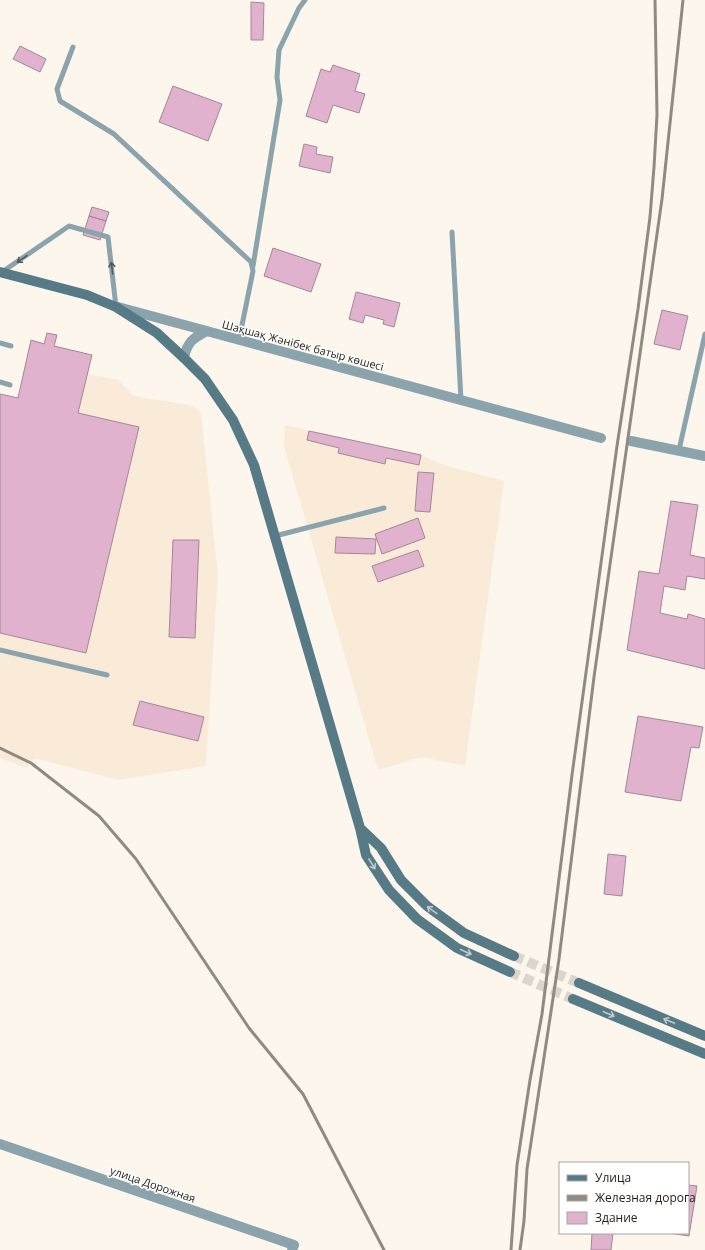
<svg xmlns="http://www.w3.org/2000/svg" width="705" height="1250" viewBox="0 0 705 1250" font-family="'Open Sans',sans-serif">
  <rect width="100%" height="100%" fill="#fdf6ec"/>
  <path fill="#faebd8" d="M47 333 57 335 55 346 92 355 88 374 118 380 134 396 194 406 201 413 218 575 206 766 118 780 35 758 27 768 0 758V394L18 398 31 340 44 343Z
    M285 425 424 456 444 465 504 481 465 766 421 757 378 770 284 446Z"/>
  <path fill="#e1b2cd" stroke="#a28896" d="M251 2 264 3 263 40H251Z
    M20 46 46 59 40 72 13 59Z
    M333 65 360 74 355 91 365 94 359 113 333 105 327 123 306 116 321 69 330 72Z
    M173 86 222 104 208 141 159 122Z
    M304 144 317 147 316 154 333 157 330 173 299 166Z
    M92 207 109 212 106 221 89 216Z
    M89 216 106 221 100 240 83 235Z
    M273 248 321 264 311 292 264 276Z
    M356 292 400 303 394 327 383 324 384 320 365 315 363 323 349 319Z
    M662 310 688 316 680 350 654 344Z
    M47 333 57 335 54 346 92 355 78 413 139 427 86 653 0 633V394L18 398 31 340 44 344Z
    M309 431 421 455 419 465 386 458 385 464 338 453 339 448 307 440Z
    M418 472 434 473 430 512 415 511Z
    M671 501 698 505 690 555 705 558V579L687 576 685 590 664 586 660 613 687 619 688 614 705 619V669L627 650 639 571 659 574Z
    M418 518 425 538 382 554 375 534Z
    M336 537 376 539 375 554 335 553Z
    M173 540H199L195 638 169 637Z
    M418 550 424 566 378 582 372 566Z
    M140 701 204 717 198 741 133 725Z
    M638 716 703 727 699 748 691 747 681 801 625 792Z
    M608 854 626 856 622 896 604 894Z
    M688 1185 697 1186 689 1236 668 1233H688Z
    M592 1233H613L611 1250H591Z"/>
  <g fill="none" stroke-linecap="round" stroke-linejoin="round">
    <path stroke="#dcd5cc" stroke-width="10" stroke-dasharray="10 5" stroke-linecap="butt" d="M514 956 579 983
      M510 972 573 999"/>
    <path stroke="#8ba3ac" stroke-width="5" d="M73 47 57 89 60 101 114 134 251 262 253 271 239 340
      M452 232 461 400
      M253 266 280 100 277 77 279 50 299 8 305 0
      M2 272 69 226 108 237 116 307
      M0 343 11 346
      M0 382 10 385
      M679 450 705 334
      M275 536 384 508
      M0 650 107 675"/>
    <path stroke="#8ba3ac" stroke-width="10" d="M118 307 601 438
      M184 358C187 342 193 338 207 331
      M631 441 705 456
      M0 1144 294 1245 292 1250"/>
    <path stroke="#577a87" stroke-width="10" d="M0 272 87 295 116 307 157 333 184 358 205 379 233 420 254 465 360 828 366 855 389 890 417 919 457 948 510 972
      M360 828 381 848 401 880 427 906 464 933 514 956
      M579 983 705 1036
      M573 999 705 1054"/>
    <path stroke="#908a81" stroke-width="3" d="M0 748 31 763 99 816 136 859 249 1028 303 1094 384 1250
      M511 1250 517 1165 530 1080 542 1014 572 775 617 446 638 309 650 217 654 167 657 115 655 0
      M520 1250 524 1221 527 1169 559 959 594 677 662 199 683 0"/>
  </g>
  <defs><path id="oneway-shaft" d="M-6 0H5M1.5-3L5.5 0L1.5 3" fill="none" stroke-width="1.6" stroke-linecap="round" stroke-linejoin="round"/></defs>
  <g stroke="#525959">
    <use href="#oneway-shaft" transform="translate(22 259) rotate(145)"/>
    <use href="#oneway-shaft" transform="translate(112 268) rotate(-96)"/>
  </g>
  <g stroke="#bccacf">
    <use href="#oneway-shaft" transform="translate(372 864) rotate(58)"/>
    <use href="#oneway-shaft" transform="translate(432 910) rotate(-144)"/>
    <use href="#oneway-shaft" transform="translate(466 952) rotate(24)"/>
    <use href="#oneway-shaft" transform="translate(609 1014) rotate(23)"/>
    <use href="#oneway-shaft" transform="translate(669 1021) rotate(-157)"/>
  </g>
  <g text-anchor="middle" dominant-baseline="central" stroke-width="3" stroke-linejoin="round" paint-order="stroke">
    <g font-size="11" fill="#231d15" stroke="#fff">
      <text transform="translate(303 345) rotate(15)">Шақшақ Жәнібек батыр көшесі</text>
      <text transform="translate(153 1184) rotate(19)">улица Дорожная</text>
    </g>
  </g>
  <rect x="559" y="1162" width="130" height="72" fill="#ffffff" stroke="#a7a5a1"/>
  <rect x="567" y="1175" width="20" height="6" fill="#577a87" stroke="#a7a5a1"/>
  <text x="595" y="1182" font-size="12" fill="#231d15">Улица</text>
  <rect x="567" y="1195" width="20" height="6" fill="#908a81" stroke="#a7a5a1"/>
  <text x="595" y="1202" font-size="12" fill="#231d15">Железная дорога</text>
  <rect x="567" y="1212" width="20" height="12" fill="#e1b2cd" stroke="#a7a5a1"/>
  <text x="595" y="1222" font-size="12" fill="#231d15">Здание</text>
</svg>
